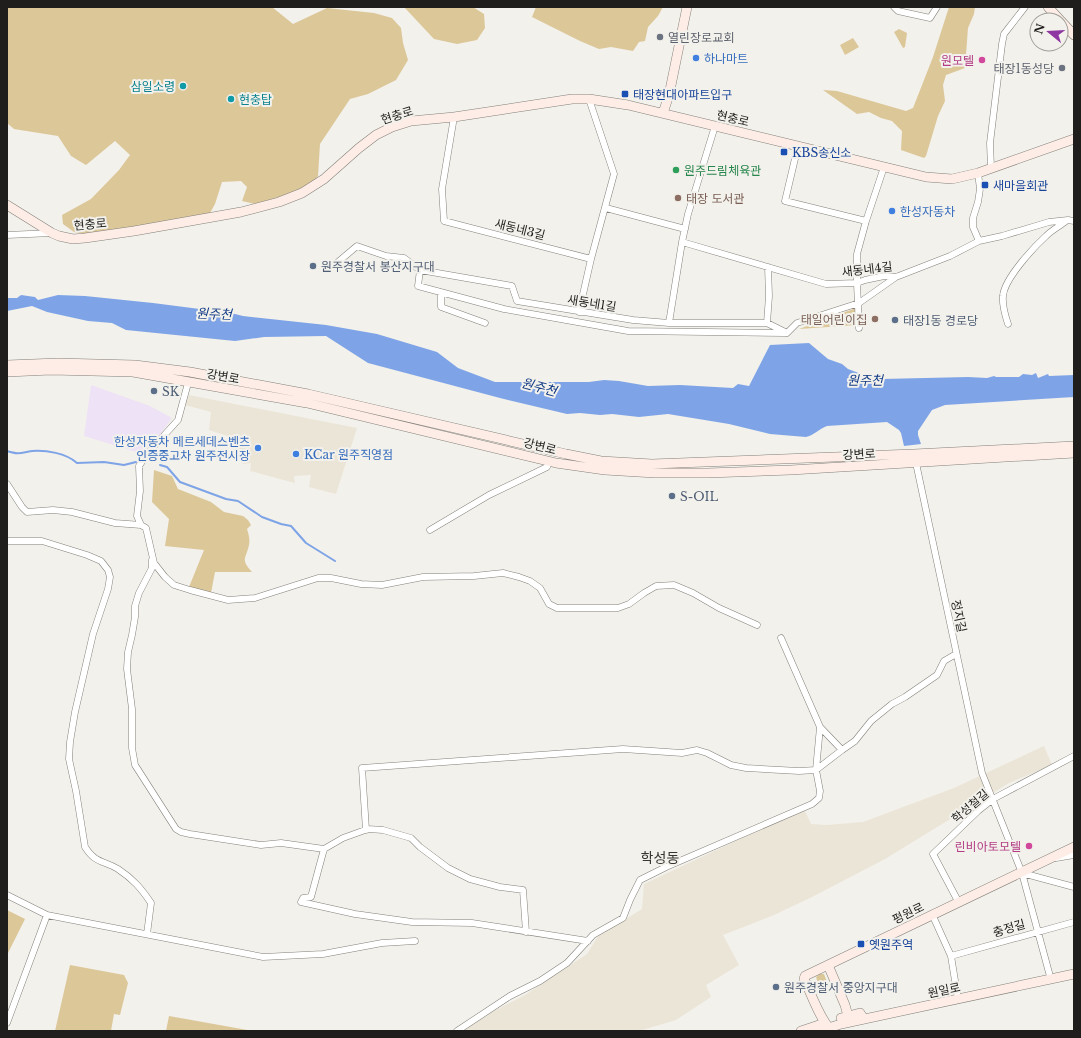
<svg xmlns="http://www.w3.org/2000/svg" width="1081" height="1038" viewBox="0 0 1081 1038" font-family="'Libre Baskerville','Noto Sans KR',serif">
  <rect width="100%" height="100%" fill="#f3f1eb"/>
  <path fill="#ebe5d8" d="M189 395 357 428 336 494 309 487 311 475 294 476 295 483 250 471 251 463 243 464 235 449 231 437 209 430 211 412 185 405Z
    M1044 746 1052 765 1009 783 885 859 812 897 774 915 723 935 739 965 706 985 711 997 676 1020 639 1031H463L488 1014 525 995 587 954 598 936 642 909 644 884 804 809 811 824 827 825 863 822 954 788Z"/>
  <path fill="#eee2f6" d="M91 385 150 406 172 418 159 436 143 454 84 436Z"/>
  <path fill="#dcc799" d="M7 7H272L293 24 327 8 374 13 392 18 401 28 403 43 408 60 396 80 368 94 350 99 320 144 318 176 309 188 255 204 242 201 247 187 241 181 222 182 215 204 209 215 86 234 74 232 63 224 62 215 91 199 119 170 130 155 115 141 86 165 71 156 58 136 14 129 7 123Z
    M404 7H473L484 14 485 28 477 40 457 44 434 39Z
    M536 7H663L658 16 648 27 645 41 639 42 633 51 611 47 599 49 580 41 532 17Z
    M949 7H975L974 14 968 28 965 68 946 75 943 85 945 101 938 116 926 156 924 158 901 150 902 131 892 121 881 118 869 112 857 114 823 90 837 91 906 111 913 108 933 57Z
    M899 29 907 33 905 47 903 48 894 32Z
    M853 38 859 47 845 55 840 45Z
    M856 308 857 325 799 329Z
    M154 470 172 476 178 489 211 502 224 512 243 516 248 520 251 525 247 529C249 535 250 540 249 545 246 559 240 559 252 572H215L211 593 189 587 204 550 165 546 169 519 152 502Z
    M7 910 25 919 7 955Z
    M70 965 124 975 128 983 120 1015 114 1014 111 1031H55Z
    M820 974H824L827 982 819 986 816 977Z
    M169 1016 253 1031H166Z"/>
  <path fill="#7ea4e7" d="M21 295 35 297 38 300 58 295 85 296 153 303 231 313 243 316 326 325 377 334 437 352 458 368 495 382H589L604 380 619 381 648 386 680 385 733 388 738 384 749 386 770 345 809 343 828 359 842 364 848 369 864 375 882 379 968 377 987 378 994 376 996 377H1019L1023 374 1032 375 1036 373 1038 378 1048 374 1049 376 1074 375V397L945 405 932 410 918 431V435L921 444 904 446 901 433 899 430 887 422 827 426C819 429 813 436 806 437L770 434 729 424 668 414 639 417 612 414 600 415 580 413 567 414 500 398 368 363 326 336 264 337 235 341 126 330 112 323 88 321 47 312 32 306 7 311V298H17Z"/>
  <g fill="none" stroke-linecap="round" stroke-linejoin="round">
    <path stroke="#7ea4e7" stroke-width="2" d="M7 451C20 455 20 453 32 451 46 450 66 453 77 463L104 462 124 465 136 462
      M160 465 167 467 180 482 226 499 238 501 262 517 281 524 291 526 306 543 335 561"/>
    <g stroke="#83807b" stroke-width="7">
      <path id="street" d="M894 7 898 11 930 18 937 7
        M454 117 442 189 444 221 591 259
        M798 146 785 201 866 221
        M991 168 990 143 1002 44 1004 34 1025 7
        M978 173 980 189 978 202 973 218V227L979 241
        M606 208 685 229
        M7 235 52 233
        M682 242 826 284 857 283 865 280 884 276 896 277 950 256 979 241 1002 236 1049 222 1068 220 1074 221
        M338 262 357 246 386 256 404 258 420 270 512 286 517 301 633 320 669 323H767L787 333
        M420 270 418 286 504 309 628 331 785 333
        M441 293V307L485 323
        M579 312 591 259 614 174 589 99
        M669 323 682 242 688 214 715 126
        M767 323 769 296 768 267
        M1008 324C1005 315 1002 305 1003 296 1004 279 1034 247 1046 236 1052 230 1060 226 1066 221
        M859 328 857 283V254L866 221 884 167
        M787 333 797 323 859 303 896 277
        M188 383 178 420 148 453 139 466 140 491 137 516 141 525 146 528 154 563 165 577 174 585 190 590 228 600 255 598 318 578H331L361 584 382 585 423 577 474 576 503 573 519 577 530 581 540 588 549 604 557 608H618L629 604 644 593 656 586 674 585 693 593 719 608 757 625
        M916 463 982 773 1022 873 1051 980
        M7 484 22 507 27 512 53 510 72 512 115 523 141 525
        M430 530 489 495 547 467 549 461
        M7 541H42L87 555 101 561 108 570 110 577 108 589 93 634 75 712 70 742 69 759 76 791 85 847C96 864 103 860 118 869 133 879 141 888 151 903L147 934
        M152 560V568L139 593 135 606V617L132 635 128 652 127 669 132 709V748L135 765 176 829 181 832 190 834 261 845 281 843 324 849 343 838 368 829 383 830 411 838 420 847 448 868 470 879 500 887 523 890 526 932
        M781 638 820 727 842 750
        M366 830 362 768 623 749 682 753 697 750 707 753 731 765 746 768 799 771 816 770 842 750 855 741 871 721 892 704 905 697 937 675 944 661 956 654
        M324 849 311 897 303 898 301 902 355 914 412 922 472 923 588 941
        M1056 858 1074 855
        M1022 873 1074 887
        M7 895 47 915 263 957 323 954 382 943 415 941
        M959 903 933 854 978 811 993 799 1074 756
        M932 914 951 956 958 999
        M951 956 1074 922
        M7 1023 47 915
        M457 1031 510 996 540 981 567 963 593 935 623 918 630 900 640 880 666 867 812 804 819 798 820 791 816 770 820 727"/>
    </g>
    <g stroke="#83807b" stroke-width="10">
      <path id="secondary" d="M1048 7 1060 20
        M1061 21 1074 35
        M663 113 669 95 687 7
        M7 205 52 233 59 236 73 239 85 238 134 231 241 212 279 202 302 193 324 179 359 148 376 135 392 127 411 121 454 117 572 99H589L628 105 926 177 952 179 978 173 1074 139
        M7 365 58 363 135 365 190 372 308 394 566 454 601 461 652 464 914 454 1074 446
        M7 372 51 370 133 372 307 403 556 463 605 470 655 473H708L791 470 1074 453
        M828 965 845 1005 848 1016
        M841 1018 860 1013 864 1019
        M801 1031 825 1023
        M819 1031 841 1024 1074 974
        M832 1031C821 1022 811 993 804 979L805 976 1074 847"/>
    </g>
    <use href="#street" stroke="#fff" stroke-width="6"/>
    <use href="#secondary" stroke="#fdede6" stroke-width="9"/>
  </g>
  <g fill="#6b7280" stroke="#f3f1eb" stroke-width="1.5">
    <circle cx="660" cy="37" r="4"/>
    <circle cx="1062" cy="68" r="4"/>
  </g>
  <g fill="#3f7fe0" stroke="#f3f1eb" stroke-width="1.5">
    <circle cx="696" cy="58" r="4"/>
    <circle cx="892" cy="211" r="4"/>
    <circle cx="258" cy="448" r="4"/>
    <circle cx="296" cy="454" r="4"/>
  </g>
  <g fill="#d1479c" stroke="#f3f1eb" stroke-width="1.5">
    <circle cx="982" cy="60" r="4"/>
    <circle cx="1029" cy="846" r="4"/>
  </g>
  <g fill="#0f9aa8" stroke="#f3f1eb" stroke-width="1.5">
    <circle cx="183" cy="86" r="4"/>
    <circle cx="231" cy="99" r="4"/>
  </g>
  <g fill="#1a4fb4" stroke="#f3f1eb" stroke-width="1.5">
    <rect x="621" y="90" width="8" height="8" rx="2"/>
    <rect x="780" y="148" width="8" height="8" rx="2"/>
    <rect x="981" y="181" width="8" height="8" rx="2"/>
    <rect x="857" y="940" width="8" height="8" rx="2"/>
  </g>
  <circle fill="#2e9e5b" stroke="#f3f1eb" stroke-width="1.5" cx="676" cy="170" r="4"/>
  <g fill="#8d6e63" stroke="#f3f1eb" stroke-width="1.5">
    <circle cx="678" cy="198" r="4"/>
    <circle cx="875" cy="319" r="4"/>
  </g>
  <g fill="#5c6f8a" stroke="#f3f1eb" stroke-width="1.5">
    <circle cx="313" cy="266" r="4"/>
    <circle cx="895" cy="320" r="4"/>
    <circle cx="154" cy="391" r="4"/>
    <circle cx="672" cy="496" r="4"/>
    <circle cx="776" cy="987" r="4"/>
  </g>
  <g text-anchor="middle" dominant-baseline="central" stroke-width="4" stroke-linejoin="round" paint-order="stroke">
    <g font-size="12" fill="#5b616d" stroke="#f3f1eb" text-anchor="start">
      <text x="668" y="37">열린장로교회</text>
      <text x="1054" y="68" text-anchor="end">태장1동성당</text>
    </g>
    <g font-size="12" fill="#366cbe" stroke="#f3f1eb" text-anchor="start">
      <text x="704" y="58">하나마트</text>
      <text x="900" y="211">한성자동차</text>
      <text x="250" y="441" text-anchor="end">한성자동차 메르세데스벤츠<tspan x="250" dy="14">인증중고차 원주전시장</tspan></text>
      <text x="304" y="454">KCar 원주직영점</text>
    </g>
    <g font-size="12" fill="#b23c85" stroke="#f3f1eb" text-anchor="end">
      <text x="974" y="60">원모텔</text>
      <text x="1021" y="846">린비아토모텔</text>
    </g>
    <g font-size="12" fill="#0d838f" stroke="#f3f1eb" text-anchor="end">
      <text x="175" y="86">삼일소령</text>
      <text x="239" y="99" text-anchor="start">현충탑</text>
    </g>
    <g font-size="12" fill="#164399" stroke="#f3f1eb" text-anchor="start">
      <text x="633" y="94">태장현대아파트입구</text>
      <text x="792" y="152">KBS송신소</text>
      <text x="993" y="185">새마을회관</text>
      <text x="869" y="944">옛원주역</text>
    </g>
    <g font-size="12" fill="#1f1e1c" stroke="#f3f1eb">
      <text transform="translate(397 115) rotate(-17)">현충로</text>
      <text transform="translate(733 118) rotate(13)">현충로</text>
      <text transform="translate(90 224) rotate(-5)">현충로</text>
      <text transform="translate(520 229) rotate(14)">새동네3길</text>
      <text transform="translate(867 269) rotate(-7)">새동네4길</text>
      <text transform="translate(592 303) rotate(9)">새동네1길</text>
      <text transform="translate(223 376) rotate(10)">강변로</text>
      <text transform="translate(540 446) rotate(14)">강변로</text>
      <text transform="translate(859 454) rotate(-3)">강변로</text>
      <text transform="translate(959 616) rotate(78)">정지길</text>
      <text transform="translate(970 806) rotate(-40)">학성철길</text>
      <text transform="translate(908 913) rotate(-26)">평원로</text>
      <text transform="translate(1009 928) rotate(-16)">충정길</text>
      <text transform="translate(944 990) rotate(-12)">원일로</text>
    </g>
    <g font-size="12" fill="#27864d" stroke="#f3f1eb" text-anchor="start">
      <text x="684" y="170">원주드림체육관</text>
    </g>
    <g font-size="12" fill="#785e54" stroke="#f3f1eb" text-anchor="start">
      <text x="686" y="198">태장 도서관</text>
      <text x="867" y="319" text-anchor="end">태일어린이집</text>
    </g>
    <g font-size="12" fill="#4e5e75" stroke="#f3f1eb" text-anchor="start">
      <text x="321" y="266">원주경찰서 봉산지구대</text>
      <text x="903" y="320">태장1동 경로당</text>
      <text x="162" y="391">SK</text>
      <text x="680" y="496">S-OIL</text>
      <text x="784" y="987">원주경찰서 중앙지구대</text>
    </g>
    <g font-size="13" font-style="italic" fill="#103a86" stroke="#f3f1eb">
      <text transform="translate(214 314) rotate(2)">원주천</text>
      <text x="865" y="380">원주천</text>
      <text transform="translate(539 387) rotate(15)">원주천</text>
    </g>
    <g font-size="14" fill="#383631" stroke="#f3f1eb">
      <text x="660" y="858">학성동</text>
    </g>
  </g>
  <rect width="1081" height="1038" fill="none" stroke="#1f1e1c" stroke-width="16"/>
  <g transform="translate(1049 32) rotate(288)"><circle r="19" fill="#f3f1eb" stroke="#9e9d98"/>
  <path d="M0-3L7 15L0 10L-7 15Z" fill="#8e37a3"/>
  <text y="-6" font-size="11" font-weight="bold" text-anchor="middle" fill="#1f1e1c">N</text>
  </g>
</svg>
